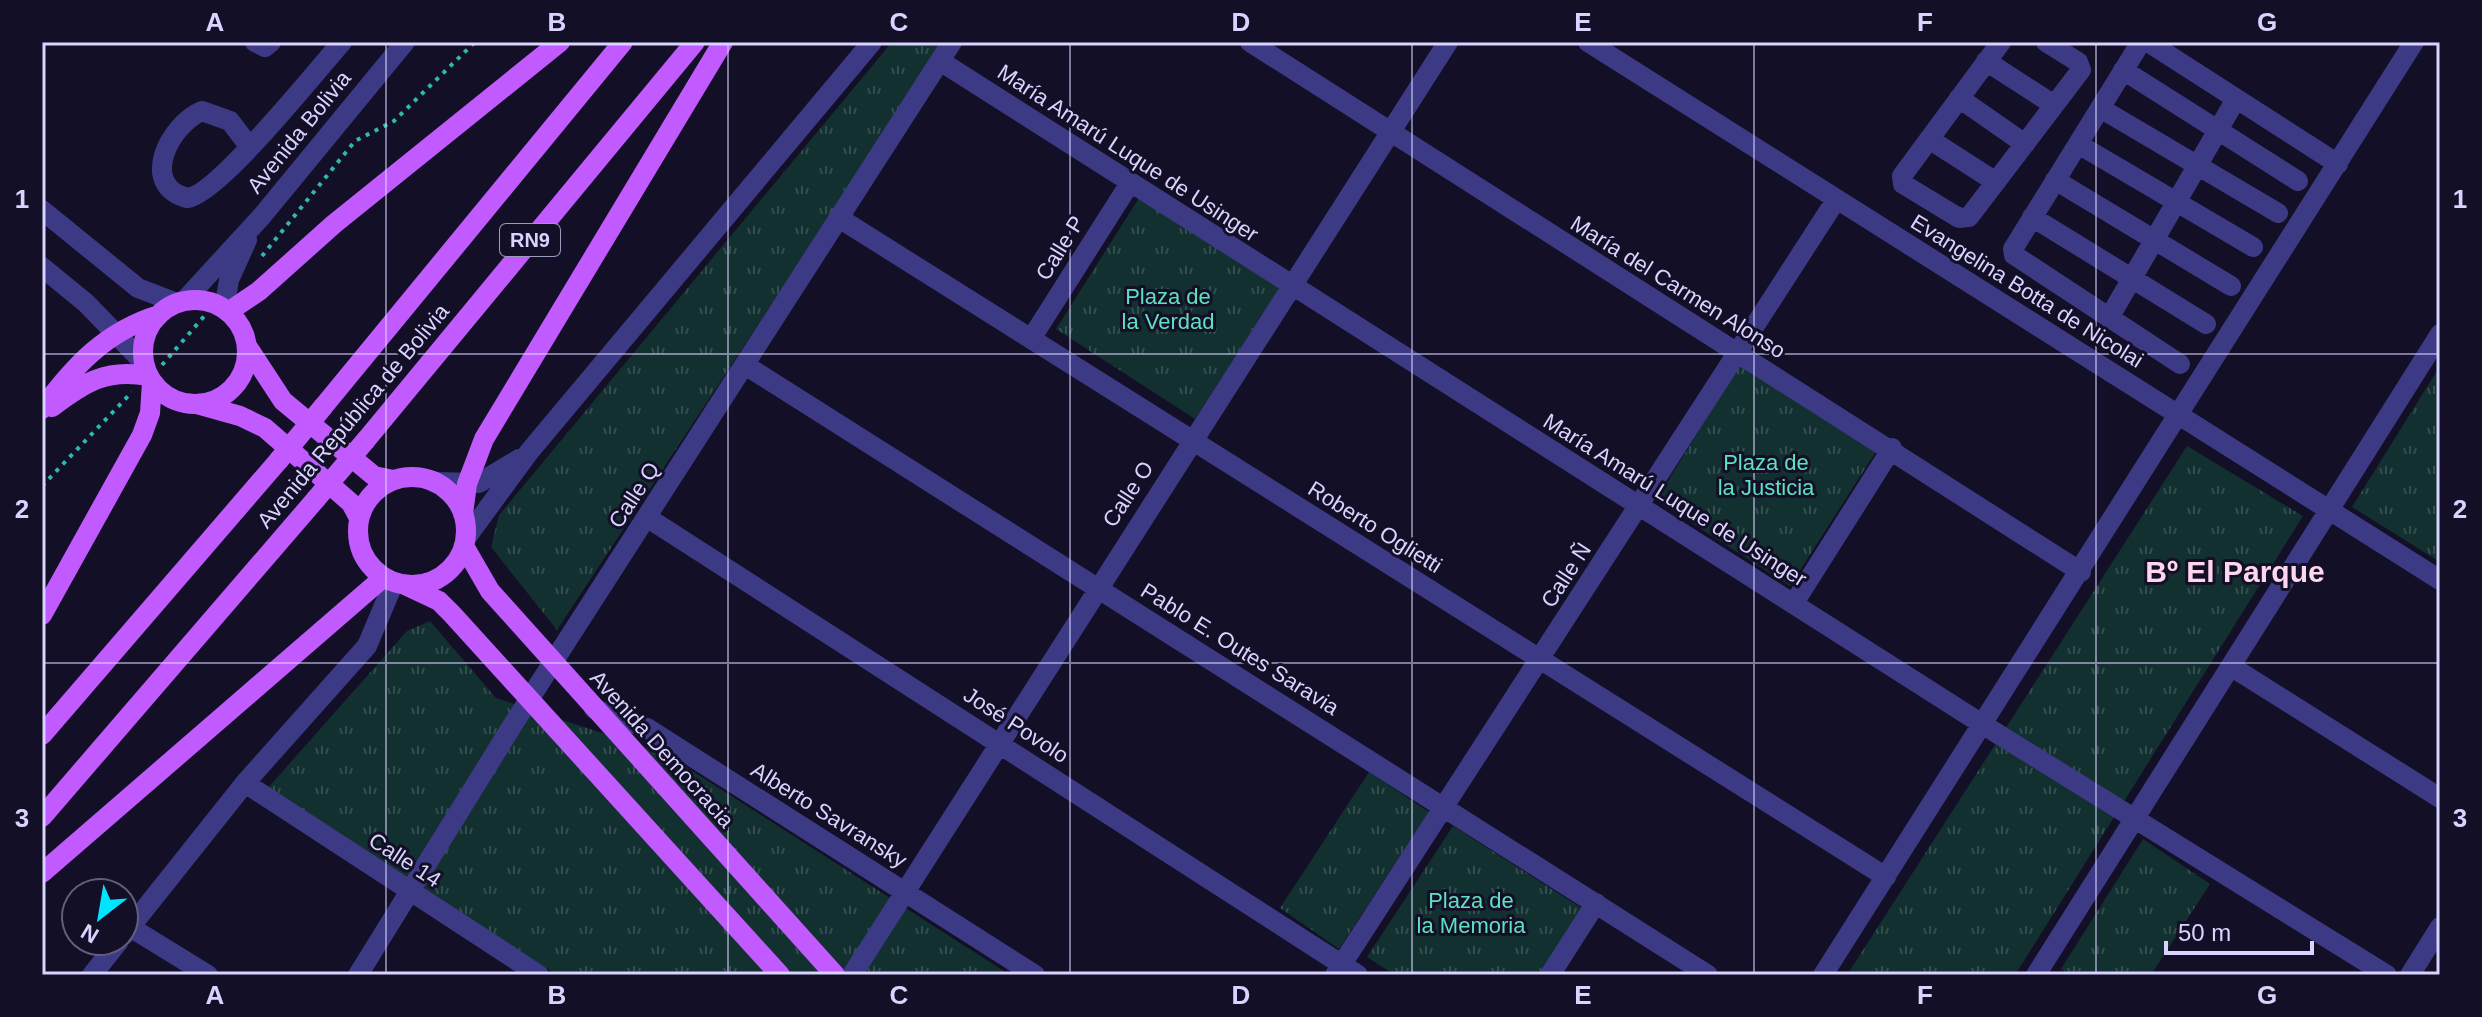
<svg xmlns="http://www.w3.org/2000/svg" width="2482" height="1017" viewBox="0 0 2482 1017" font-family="Arial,sans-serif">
  <defs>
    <pattern id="grass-tufts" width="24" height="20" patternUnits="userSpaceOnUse" patternTransform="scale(2)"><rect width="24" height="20" fill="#12302f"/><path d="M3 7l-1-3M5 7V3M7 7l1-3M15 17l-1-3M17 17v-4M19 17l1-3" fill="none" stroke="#344d4e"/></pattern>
  </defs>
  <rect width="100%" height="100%" fill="#130f26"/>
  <path fill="url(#grass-tufts)" d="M892 42H944L557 630 491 547 499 515Z
    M1139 198 1280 287 1195 419 1056 329Z
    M1741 363 1877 450 1790 586 1656 500Z
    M2440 366V562L2352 507Z
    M2187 446 2303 516 2015 975H1847Z
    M430 621 496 698 666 754 1010 975H557L266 790 407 631Z
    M1369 772 1429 812 1339 949 1280 908Z
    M1453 826 1583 909 1539 975H1395L1367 957Z
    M2143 839 2210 884 2151 975H2070L2061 969Z"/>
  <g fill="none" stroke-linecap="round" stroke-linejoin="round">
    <path stroke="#2fb8b0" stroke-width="4" stroke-dasharray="4 6" stroke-linecap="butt" d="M262 256 355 141 394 121 475 42
      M162 365 206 314
      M42 486 132 392"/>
    <path stroke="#3d3a85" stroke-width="20" d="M255 42 265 47 271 42
      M1250 42 2081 572
      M1588 42 2440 580
      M2001 42 1902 176 1903 184 1959 218 1969 217 2081 70 2078 62 2046 42
      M2141 42 2013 249 2014 255 2180 364
      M2148 42 2338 164
      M940 61 1982 724 2387 975
      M1986 61 2054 105
      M2123 70 2298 181
      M1959 98 2025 144
      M2100 108 2278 213
      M1929 139 1996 182
      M2078 144 2253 247
      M249 146 230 121 202 111C169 125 139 185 187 198 217 196 317 70 342 42
      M2055 180 2231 286
      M42 210 138 288 177 303
      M2032 217 2206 324
      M839 218 1886 877
      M42 267 86 303 144 363
      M184 301 262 216 405 42
      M224 309 229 280 247 240
      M2109 318 2236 99
      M1031 339 1130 183
      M745 365 1708 975
      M433 482 479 483 519 459
      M648 518 1358 975
      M466 538 529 452 872 42
      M1794 603 1892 448
      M2232 667 2440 798
      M594 709 647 728 1035 975
      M245 783 539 975
      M130 927 208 975
      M124 935 245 783 367 646 394 582
      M92 975 119 941
      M358 975 512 726 952 42
      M852 975 1448 42
      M1335 975 1836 200
      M1550 975 1596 903
      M1823 975 2414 42
      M2036 975 2440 334
      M2410 975 2440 927"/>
    <path stroke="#c25bff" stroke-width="20" d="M143 352a52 52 0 1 1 104 0a52 52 0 1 1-104 0Z
      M228 312 259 291 334 224 560 42
      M247 346 283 401 374 476 393 480
      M197 404 240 416 265 428 351 503 359 518
      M52 407C84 383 106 368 148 376
      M323 407 623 42
      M42 409C74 366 106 331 159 315
      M366 440 695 42
      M358 531a54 54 0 1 1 108 0a54 54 0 1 1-108 0Z
      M463 514 467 484 484 439 723 42
      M464 546 490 591 835 975
      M405 585 439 601 452 614 780 975
      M42 615 142 435 150 413 152 382
      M42 735 279 460
      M42 817 316 499
      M42 873 384 577"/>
    <path stroke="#c25bff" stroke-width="20" d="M279 460 323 407
      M316 499 366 440"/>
  </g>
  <path fill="none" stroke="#d9d4ff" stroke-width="2" stroke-opacity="0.55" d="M386 42V975M728 42V975M1070 42V975M1412 42V975M1754 42V975M2096 42V975M42 354H2440M42 663H2440"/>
  <g text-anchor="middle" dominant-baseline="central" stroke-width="6" stroke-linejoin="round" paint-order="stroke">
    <rect fill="#130f26" stroke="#9e99be" stroke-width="2" x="500" y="224" width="60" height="32" rx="6"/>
    <g font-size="20" font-weight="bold" fill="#d9d4ff">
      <text x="530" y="240">RN9</text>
    </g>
    <g font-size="22" fill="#d9d4ff" stroke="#130f26">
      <text transform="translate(299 132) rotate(-51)">Avenida Bolivia</text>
      <text transform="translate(1128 153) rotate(33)">María Amarú Luque de Usinger</text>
      <text transform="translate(1060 248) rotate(-58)">Calle P</text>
      <text transform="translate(1678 287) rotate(32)">María del Carmen Alonso</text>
      <text transform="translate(2027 291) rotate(32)">Evangelina Botta de Nicolai</text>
      <text transform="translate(353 416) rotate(-50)">Avenida República de Bolivia</text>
      <text transform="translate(1128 494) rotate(-57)">Calle O</text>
      <text transform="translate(634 495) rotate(-57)">Calle Q</text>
      <text transform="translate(1675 500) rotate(32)">María Amarú Luque de Usinger</text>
      <text transform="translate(1375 527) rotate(32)">Roberto Oglietti</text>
      <text transform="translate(1566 575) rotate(-57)">Calle Ñ</text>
      <text transform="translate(1240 649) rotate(32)">Pablo E. Outes Saravia</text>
      <text transform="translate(1016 725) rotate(33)">José Povolo</text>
      <text transform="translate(662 749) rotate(48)">Avenida Democracia</text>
      <text transform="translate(829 815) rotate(32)">Alberto Savransky</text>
      <text transform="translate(405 860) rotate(33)">Calle 14</text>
    </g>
    <g font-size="22" fill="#5fe0c0" stroke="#130f26">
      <text x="1168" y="296">Plaza de<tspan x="1168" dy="25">la Verdad</tspan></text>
      <text x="1766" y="462">Plaza de<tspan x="1766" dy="25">la Justicia</tspan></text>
      <text x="1471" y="900">Plaza de<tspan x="1471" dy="25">la Memoria</tspan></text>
    </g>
    <g font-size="30" font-weight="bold" fill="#ffd6f0" stroke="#130f26">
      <text x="2235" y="571">Bº El Parque</text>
    </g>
  </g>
  <rect width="2482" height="1017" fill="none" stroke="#130f26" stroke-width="88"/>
  <g transform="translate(100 917) rotate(211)"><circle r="38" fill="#130f26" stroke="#625e7d" stroke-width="2"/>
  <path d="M0-6L14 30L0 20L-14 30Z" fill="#00e5ff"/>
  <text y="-12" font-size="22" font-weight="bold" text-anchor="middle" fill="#d9d4ff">N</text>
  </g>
  <path d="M2166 941v12h146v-12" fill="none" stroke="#d9d4ff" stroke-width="4"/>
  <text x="2178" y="941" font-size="24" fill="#d9d4ff" stroke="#130f26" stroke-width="6" paint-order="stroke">50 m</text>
  <rect x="44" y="44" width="2394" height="929" fill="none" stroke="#d9d4ff" stroke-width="3"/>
  <g font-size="26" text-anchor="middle" font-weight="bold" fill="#d9d4ff">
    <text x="215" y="31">A</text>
    <text x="557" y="31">B</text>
    <text x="899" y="31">C</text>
    <text x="1241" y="31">D</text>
    <text x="1583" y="31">E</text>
    <text x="1925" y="31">F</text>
    <text x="2267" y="31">G</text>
    <text x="22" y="208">1</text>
    <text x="2460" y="208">1</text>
    <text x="22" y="518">2</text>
    <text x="2460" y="518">2</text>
    <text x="22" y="827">3</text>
    <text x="2460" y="827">3</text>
    <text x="215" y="1004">A</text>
    <text x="557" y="1004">B</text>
    <text x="899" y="1004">C</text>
    <text x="1241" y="1004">D</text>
    <text x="1583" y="1004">E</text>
    <text x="1925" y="1004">F</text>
    <text x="2267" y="1004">G</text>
  </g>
</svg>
